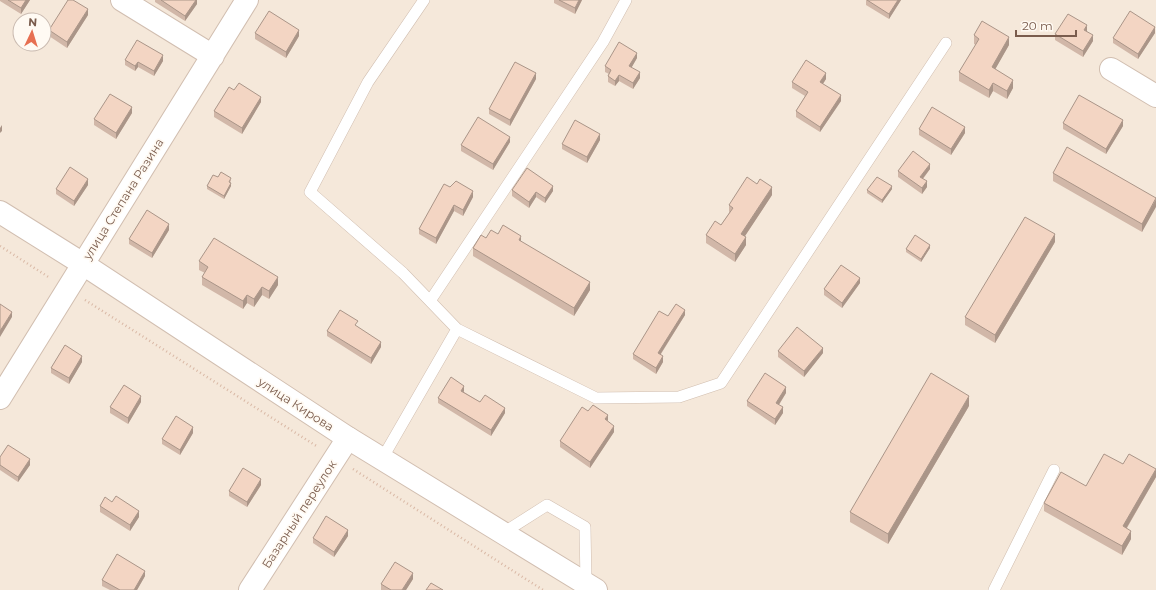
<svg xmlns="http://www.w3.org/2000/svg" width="1156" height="590" viewBox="0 0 1156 590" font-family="Montserrat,sans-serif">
  <rect width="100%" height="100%" fill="#fdf6ec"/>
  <path fill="#f5e8da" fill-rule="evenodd" d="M0 0H1156V590H0ZM20 20H44V44H20Z"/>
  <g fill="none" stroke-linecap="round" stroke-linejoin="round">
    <g stroke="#d1beb0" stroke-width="12">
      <path id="service" d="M424 0 368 82 310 192 403 273 457 329
        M430 301 603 42 626 0
        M382 459 457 329 596 398 679 397 721 383 946 43
        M503 533 547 505 585 527 586 583
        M994 590 1054 470"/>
    </g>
    <g stroke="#d1beb0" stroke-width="24">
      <path id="minor" d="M122 0 213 56
        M1111 69 1156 96
        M0 398 247 0
        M250 590 348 438"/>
    </g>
    <g stroke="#d1beb0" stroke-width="24">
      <path id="tertiary" d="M0 212 83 264 348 438 596 590"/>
    </g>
    <path stroke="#d9b8a5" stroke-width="2.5" stroke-dasharray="1 3" stroke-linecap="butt" d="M0 246 50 278
      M85 300 318 447
      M353 469 543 590"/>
    <use href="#service" stroke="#fff" stroke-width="11"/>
    <use href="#minor" stroke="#fff" stroke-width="22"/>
    <use href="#tertiary" stroke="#fff" stroke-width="22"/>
  </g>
  <path fill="#d1b7a8" d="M0 0H30L21 14 0 1Z
    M155 0H197V4L185 21 155 2Z
    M554 0H582L575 14 554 3Z
    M866 0H901L889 19 866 5Z
    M88 15 67 48 49 36V30Z
    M1087 31 1093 41 1083 57 1055 40V34Z
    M255 33 299 36 286 58 255 39Z
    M1155 33 1138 59 1113 43V38Z
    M974 35 1009 45 995 69 1013 88 1007 99 993 91 989 98 959 81V72L976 45 974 44Z
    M637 58 631 68 640 78 633 89 619 81 615 86 608 82V76L609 74 605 72V66Z
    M125 60 163 61 154 76 138 67 135 71 125 65Z
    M536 79 510 126 489 114V109Z
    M826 79 823 84 841 101 820 132 796 117V111L805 96 792 88V82Z
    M234 90 261 102 242 134 214 117V111Z
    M132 113 116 139 94 125V119Z
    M1063 123 1123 126 1106 154 1063 129Z
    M919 129 965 133 951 155 919 135Z
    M600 140 587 163 562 149V144Z
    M510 142 493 170 461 151V145Z
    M930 169 923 179 927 187 922 194 898 177V171Z
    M1053 173 1156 198 1142 232 1053 181Z
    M218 177 231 180 230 183 231 186 224 199 207 189V186Z
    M88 185 74 206 56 194V189Z
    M450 187 473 197 463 216 454 211 436 244 419 234V229Z
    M892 189 882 203 867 193V190Z
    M512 190 553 191 545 203 536 197 529 208 512 196Z
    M772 195 745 236 746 245 735 262 706 243V235L721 225 729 213V205Z
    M169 230 152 258 129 244V239Z
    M498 234 521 242 590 290 574 316 473 256V248L486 238Z
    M1055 242 995 343 965 325V317Z
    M930 248 921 262 906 252V249Z
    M199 261 278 285 269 299 262 295 254 307 247 303 243 309 202 285V277L205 273 199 270Z
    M860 283 842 308 824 295V289Z
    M685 315 661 354 663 362 656 374 633 359V354L668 316Z
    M358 327 381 347 371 364 327 336V331Z
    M778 351 823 353 804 377 778 357Z
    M82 362 69 384 51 373V368Z
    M464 391V392L480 402 505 413 491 436 438 403V398Z
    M786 393 779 405 783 413 775 425 747 406V401Z
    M141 402 128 424 110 413V407Z
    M969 406 888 544 850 522V512Z
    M588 411 608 420 607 421 614 432 590 468 560 447V441Z
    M193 433 180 455 162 444V439Z
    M0 457 30 465 18 482 0 470Z
    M1156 477 1127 528 1131 539 1122 555 1044 511V503L1086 486Z
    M261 485 247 507 229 496V491Z
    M112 502 139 517 130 531 100 512V506Z
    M348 536 334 557 313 543V538Z
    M145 576 137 590H110L102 586V580Z
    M413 579 406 590H381V584Z"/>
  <path fill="#aa9588" d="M26 0H30L21 14V8Z
    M196 0H197V4L185 21V16Z
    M579 0H582L575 14V8Z
    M898 0H901L889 19V14Z
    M88 9V15L67 48V42Z
    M1087 25V31L1084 35V30Z
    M1155 27V33L1138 59V54Z
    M299 30V36L286 58V52Z
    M1093 35V41L1083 57V51Z
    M1009 37V45L992 75V67Z
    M637 53V58L629 72V66Z
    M163 55V61L154 76V71Z
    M138 62V67L135 71V66Z
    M640 72V78L633 89V83Z
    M536 73V79L510 126V120Z
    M826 73V79L820 88V82Z
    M619 75V81L615 86V81Z
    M1013 80V88L1007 99V91Z
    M993 83V91L989 98V90Z
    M841 95V101L820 132V127Z
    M261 97V102L242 134V128Z
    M132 107V113L116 139V133Z
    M1123 120V126L1106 154V149Z
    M2 125V131L0 133V128Z
    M965 127V133L951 155V149Z
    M600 134V140L587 163V157Z
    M510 137V142L493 170V164Z
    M930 164V169L920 182V177Z
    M88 179V185L74 206V201Z
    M927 181V187L922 194V188Z
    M231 183V186L224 199V196Z
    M553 186V191L545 203V198Z
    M892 186V189L882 203V200Z
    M772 187V195L741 242V234Z
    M473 191V197L463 216V210Z
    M536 192V197L529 208V202Z
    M1156 199V207L1142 232V224Z
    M454 205V211L436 244V238Z
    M169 224V230L152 258V253Z
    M1055 234V242L995 343V335Z
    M521 236V244L519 240Z
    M746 237V245L735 262V254Z
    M930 245V248L921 262V259Z
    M278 277V285L269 299V291Z
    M860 278V283L842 308V303Z
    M590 282V290L574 316V308Z
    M262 287V295L254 307V299Z
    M247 295V303L243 309V301Z
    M685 310V315L658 358V353Z
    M12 312V317L0 337V331Z
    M381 342V347L371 364V358Z
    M823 348V353L804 377V371Z
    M82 356V362L69 384V378Z
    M663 356V362L656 374V368Z
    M464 386V391L461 396V391Z
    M786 387V393L776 409V403Z
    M141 396V402L128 424V418Z
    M969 396V406L888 544V534Z
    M783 407V413L775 425V419Z
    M505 408V413L491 436V430Z
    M608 415V420L605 425V419Z
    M614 426V432L590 468V462Z
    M193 427V433L180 455V450Z
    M30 459V465L18 482V477Z
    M1156 469V477L1123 534V526Z
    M261 479V485L247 507V502Z
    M139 511V517L130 531V525Z
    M348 530V536L334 557V552Z
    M1131 531V539L1122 555V546Z
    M145 571V576L137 590H134Z
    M413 573V579L406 590H402Z"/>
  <path fill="#f3d5c3" stroke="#aa9588" d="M8 0H26L21 8Z
    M68 0H73L88 9 67 42 49 30Z
    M161 0H196L185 16Z
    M559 0H579L575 8Z
    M867 0H898L889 14Z
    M269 11 299 30 286 52 255 33Z
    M1130 11 1155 27 1138 54 1113 38Z
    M1068 14 1087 25 1084 30 1093 35 1083 51 1055 34Z
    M982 21 1009 37 992 67 1013 80 1007 91 993 83 989 90 959 72 979 39 974 35Z
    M137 40 163 55 154 71 138 62 135 66 125 60Z
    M619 42 637 53 629 66 640 72 633 83 619 75 615 81 608 76 611 70 605 66Z
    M806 60 826 73 820 82 841 95 820 127 796 111 808 92 792 82Z
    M515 62 536 73 510 120 489 109Z
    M239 83 261 97 242 128 214 111 229 87 234 90Z
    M110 94 132 107 116 133 94 119Z
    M1079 95 1123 120 1106 149 1063 123Z
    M932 107 965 127 951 149 919 129Z
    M478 117 510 137 493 164 461 145Z
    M575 120 600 134 587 157 562 144Z
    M1067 147 1156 198 1142 224 1053 173Z
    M913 151 930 164 920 177 927 181 922 188 898 171Z
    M70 167 88 179 74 201 56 189Z
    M527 168 553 186 545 198 536 192 529 202 512 190Z
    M221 172 231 178 229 182 231 183 224 196 207 186 213 175 218 177Z
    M747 177 757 184 760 179 772 187 741 234 746 237 735 254 706 235 715 221 721 225 733 208 729 205Z
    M877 177 892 186 882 200 867 190Z
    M456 181 473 191 463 210 454 205 436 238 419 229 444 184 450 187Z
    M147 210 169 224 152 253 129 239Z
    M1025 217 1055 234 995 335 965 317Z
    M503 225 521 236 519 240 590 282 574 308 473 248 481 235 486 238 491 230 498 234Z
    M915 235 930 245 921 259 906 249Z
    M214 238 278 277 269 291 262 287 254 299 247 295 243 301 202 277 208 267 199 261Z
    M841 265 860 278 842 303 824 289Z
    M0 304 12 312 0 331Z
    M676 304 685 310 658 353 663 356 656 368 633 354 659 311 668 316Z
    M340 310 358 321 355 325 381 342 371 358 327 331Z
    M797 327 823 348 804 371 778 351Z
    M65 345 82 356 69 378 51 368Z
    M765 373 786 387 776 403 783 407 775 419 747 401Z
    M931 373 969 396 888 534 850 512Z
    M451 377 464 386 461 391 480 402 485 395 505 408 491 430 438 398Z
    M124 385 141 396 128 418 110 407Z
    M593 405 608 415 605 419 614 426 590 462 560 441 582 407 588 411Z
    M176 416 193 427 180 450 162 439Z
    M8 445 30 459 18 477 0 465V457Z
    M1104 454 1123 464 1129 454 1156 469 1123 526 1131 531 1122 546 1044 503 1061 472 1086 486Z
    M243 468 261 479 247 502 229 491Z
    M116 496 139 511 130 525 100 506 105 497 112 502Z
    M326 516 348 530 334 552 313 538Z
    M117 554 145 571 134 590H120L102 580Z
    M395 562 413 573 402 590H391L381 584Z
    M431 583 443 590H426Z"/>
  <g text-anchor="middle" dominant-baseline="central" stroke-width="3.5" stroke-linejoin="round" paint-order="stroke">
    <g font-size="12" fill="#7a5c4d" stroke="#fffaf3">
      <text transform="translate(123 199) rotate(-58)">улица Степана Разина</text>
      <text transform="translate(296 404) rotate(33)">улица Кирова</text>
      <text transform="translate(299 514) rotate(-57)">Базарный переулок</text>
    </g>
  </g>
  <g transform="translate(32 32) rotate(4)"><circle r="19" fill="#fffaf3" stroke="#cabbb1"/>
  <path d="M0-3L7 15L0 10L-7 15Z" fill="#e76f51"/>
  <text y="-6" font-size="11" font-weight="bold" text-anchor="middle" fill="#7a5c4d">N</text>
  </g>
  <path d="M1016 30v6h60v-6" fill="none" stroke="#7a5c4d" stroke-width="2"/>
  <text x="1022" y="30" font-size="12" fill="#7a5c4d" stroke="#fffaf3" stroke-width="3" paint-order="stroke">20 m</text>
</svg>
